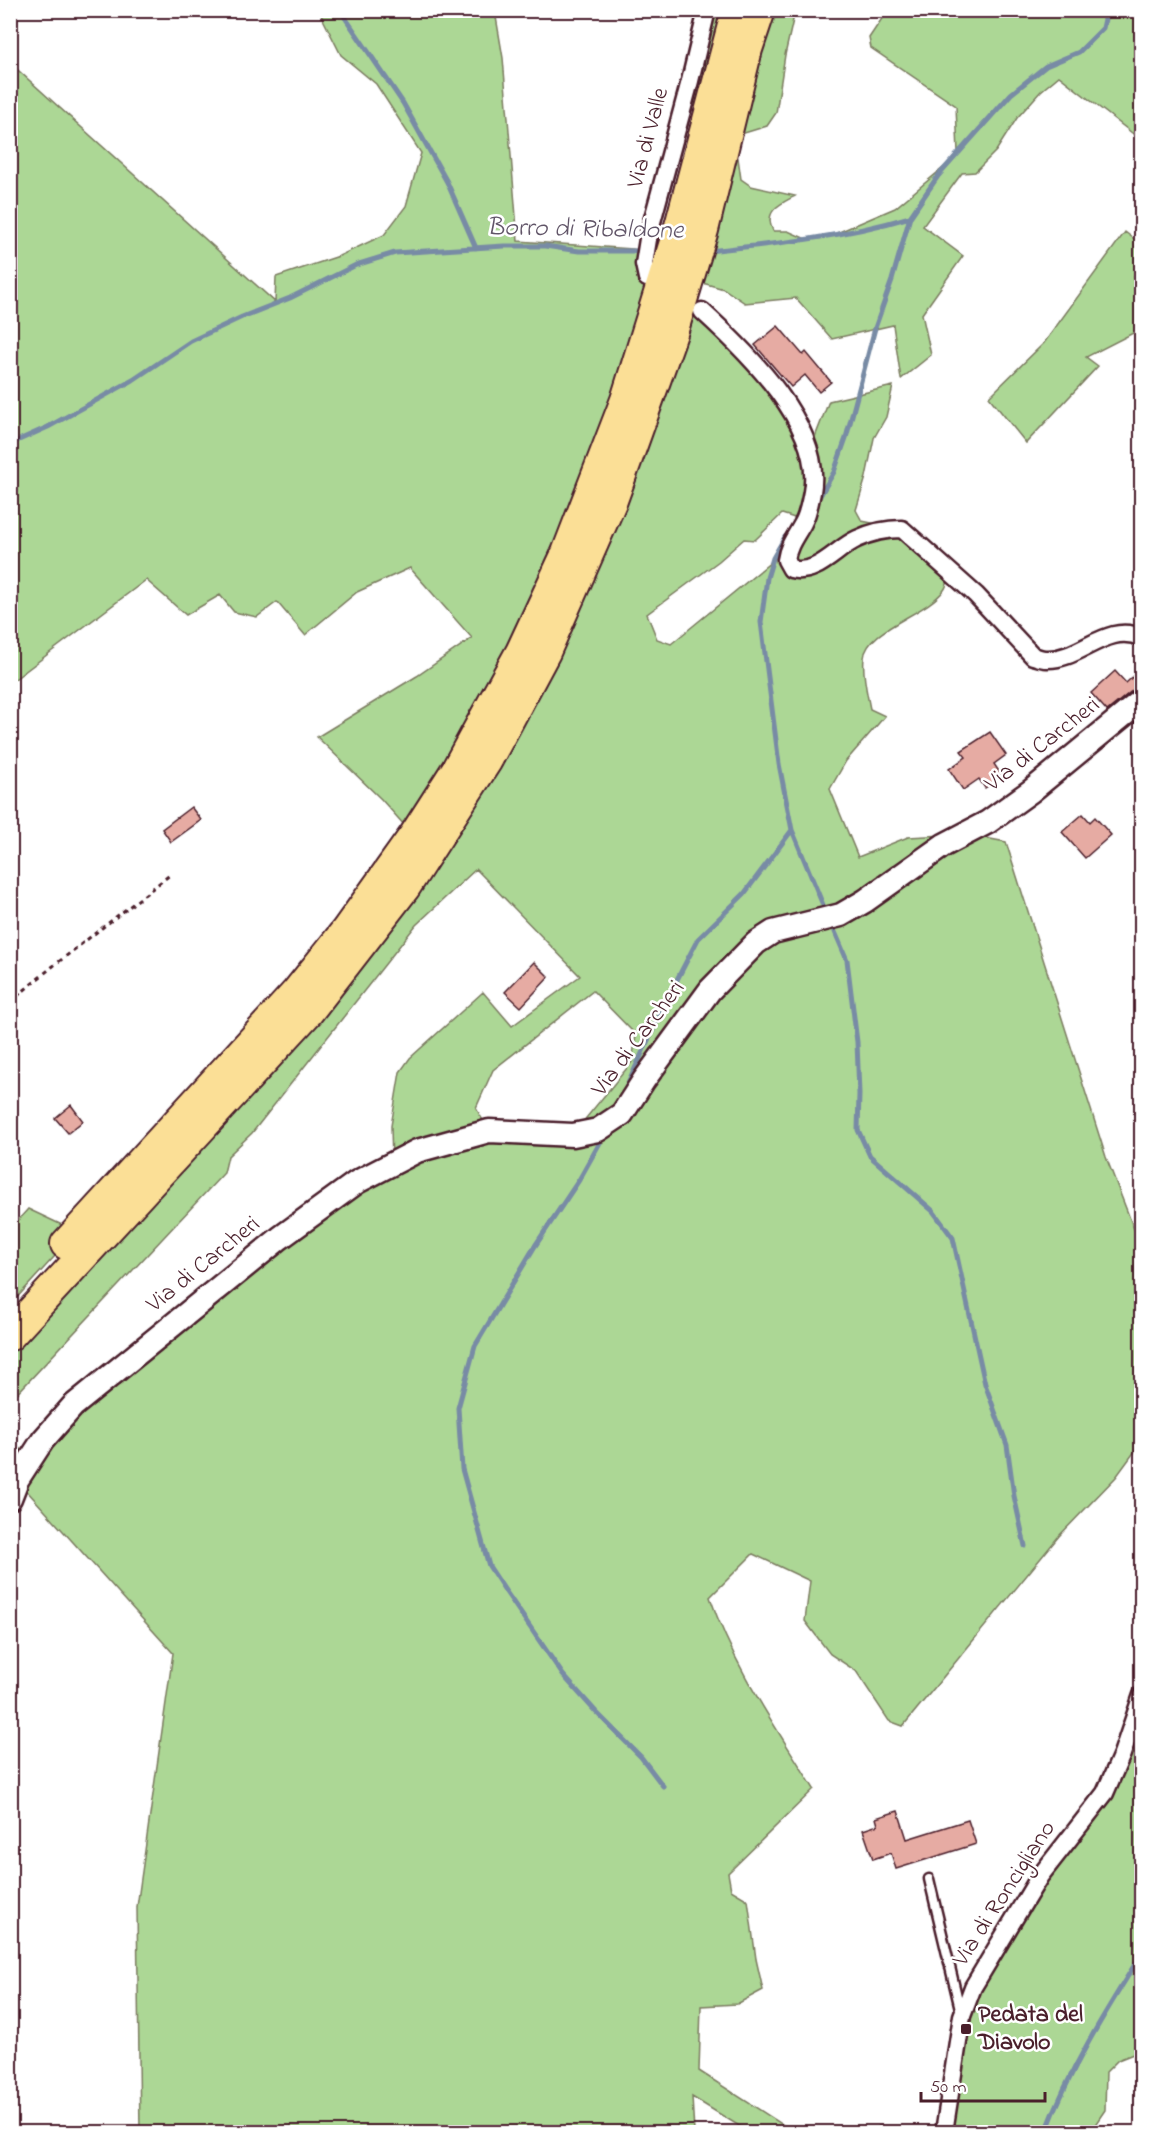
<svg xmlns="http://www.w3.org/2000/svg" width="1152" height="2143" viewBox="0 0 1152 2143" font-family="'Indie Flower',sans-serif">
  <rect width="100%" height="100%" fill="#fff"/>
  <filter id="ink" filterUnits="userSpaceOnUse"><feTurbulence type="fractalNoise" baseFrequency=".0167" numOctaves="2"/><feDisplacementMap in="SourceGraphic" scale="12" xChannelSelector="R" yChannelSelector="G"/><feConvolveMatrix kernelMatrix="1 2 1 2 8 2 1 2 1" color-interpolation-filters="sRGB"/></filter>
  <g filter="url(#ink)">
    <path fill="#acd795" stroke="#7b7b60" stroke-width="1.5" fill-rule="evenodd" d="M319 11H495L503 58 518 241 633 249 671 257 588 501 414 836 381 799 317 737 417 676 472 638 410 568 357 592 305 635 277 602 257 617 234 612 220 595 186 615 146 580 11 682 10 63 275 302 276 277 339 256 384 235 406 206 421 153 376 84 341 55Z
      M707 11H737L710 111 684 101Z
      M760 11H795L785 55 776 113 767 126 725 139Z
      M887 11H1141V140L1059 76 1041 91 1017 118 996 151 975 172 962 173 923 226 963 256 922 314 931 355 901 379 893 325 832 339 796 298 745 303 724 289 688 279 721 155 738 158 741 179 751 186 795 196C780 204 763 211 773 231H788L806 239 832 235 895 208 950 162 958 153 956 106 871 48 869 38Z
      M1125 232 1141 244V267L1134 277 1141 286V329L1086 357 1098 366 1026 443 989 397 1044 343Z
      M682 299 740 346 810 450 829 401 893 386 886 417 874 438 866 477 856 510 862 521 902 529 951 573C949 578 947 586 944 590 927 614 866 629 864 658 862 674 867 693 870 709L885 716 846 761 830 789 858 857 908 837 964 834 1006 842 1106 1157 1141 1247V1443L1116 1477 1059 1536 903 1726 889 1721 856 1671 830 1654 805 1621 810 1581 753 1554 710 1597C733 1666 776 1727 814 1789L728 1873 731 1890 748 1900 756 1959 763 1990 737 2004 701 2006 699 2071 794 2132H749L692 2097 694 2132H140L137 1907 173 1653 17 1480 11 1498V1441L30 1458 43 1440 392 1164 391 1126 400 1072 410 1058 483 992 512 1026 580 976 476 869 416 925 252 1133 228 1156 224 1173 11 1400V1335L362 944ZM782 514 804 521 788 548 671 644 657 639 647 614 719 561 744 539 755 540ZM593 991 636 1035 632 1062 573 1134 489 1131 476 1108 493 1070Z
      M28 1209 77 1232 11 1304V1228Z
      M1141 1695V2051L1118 2060 1106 2072 1105 2110 1090 2132H944L973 1987 1105 1793Z"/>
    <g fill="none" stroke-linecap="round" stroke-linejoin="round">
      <path stroke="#788ba5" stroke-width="5" d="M340 10 403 103 447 182 476 248
        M708 251C776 244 844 237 910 217
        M10 444 48 427 133 380 191 341 242 317 290 298 356 265 395 253 504 246H545L579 251H663
        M814 506 834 472 846 438 875 328 892 280 910 217 938 176 1011 94 1046 66 1079 52 1103 28 1107 10
        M790 533 785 537 773 558 767 578 761 622 779 764 792 830 823 905
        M835 932 847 960 857 1042 859 1094 858 1130 870 1156 933 1211 953 1238 985 1384 1007 1445 1014 1496 1025 1546
        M626 1088 668 997 698 939 744 894 792 830
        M602 1139 579 1180 535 1246 475 1346 458 1408 462 1469 489 1566 506 1592 563 1675 596 1712 641 1757 663 1786
        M1046 2132C1070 2068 1106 2011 1142 1953"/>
    </g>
    <path fill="#e6aba3" stroke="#4a1f2b" stroke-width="1.5" d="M778 326 803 355 806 352 831 382 819 392 805 375 791 387 755 345Z
      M1142 668V687L1133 690 1107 711 1091 693 1115 671 1126 683Z
      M990 732 1006 755 994 764 1002 776 985 788 979 779 963 790 949 769 966 757 961 751Z
      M191 807 201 820 171 842 162 829Z
      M1083 814 1090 822 1095 817 1111 835 1085 858 1062 832Z
      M534 962 549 977 521 1007 505 992Z
      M71 1105 83 1121 68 1133 55 1118Z
      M898 1811 907 1839 968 1820 976 1844 896 1869 891 1853 873 1859 863 1830 878 1825 876 1818Z"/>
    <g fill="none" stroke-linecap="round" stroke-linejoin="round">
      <g stroke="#4a1f2b" stroke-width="13">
        <path id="lane" d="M929 1879 961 2013"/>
      </g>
      <g stroke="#4a1f2b" stroke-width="21">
        <path id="street" d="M647 278 644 264 649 233 690 81 707 10
          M702 311C747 352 824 426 812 492 810 503 808 514 803 523 796 536 788 545 786 560L791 569C817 576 835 549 857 539 872 532 885 529 902 529L976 595 1033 656C1037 657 1042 659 1046 659 1080 661 1107 621 1142 638
          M944 2132 962 2016 973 1987 1040 1876 1105 1793 1122 1754 1142 1695"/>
      </g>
      <g stroke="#4a1f2b" stroke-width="27">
        <path id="secondary" d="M10 1498 17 1480 43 1440 73 1406 280 1238 357 1182 417 1151 489 1131 573 1135 598 1130 622 1114 644 1080 710 990 756 943 773 932 841 915 865 901 944 845 988 822 1031 791 1142 700"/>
      </g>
      <g stroke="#4a1f2b" stroke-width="34">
        <path id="highway" d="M66 1244 297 992 346 931 414 836 457 769 505 681 521 652 567 553 626 400 680 226 737 10
          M10 1335 308 1012 405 887 487 760 545 652 612 500 633 442 672 333 703 230 747 49 760 10"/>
      </g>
      <path stroke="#4a1f2b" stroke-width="3" stroke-dasharray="4.5 4.5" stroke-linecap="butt" d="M10 1002 52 967 171 874
        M870 2132 879 2127 913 2132"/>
      <use href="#lane" stroke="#fff" stroke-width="8"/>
      <use href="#street" stroke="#fff" stroke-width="16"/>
      <use href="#secondary" stroke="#fff" stroke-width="22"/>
      <use href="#highway" stroke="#fbdf96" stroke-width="30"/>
    </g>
  </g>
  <rect fill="#4a1f2b" stroke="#fff" stroke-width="2" x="960" y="2023" width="12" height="12" rx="3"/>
  <g text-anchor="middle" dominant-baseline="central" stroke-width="5" stroke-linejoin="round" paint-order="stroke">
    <g font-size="24" fill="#4a1f2b" stroke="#fff">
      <text transform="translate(649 138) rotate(-75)">Via di Valle</text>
      <text transform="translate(1043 745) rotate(-38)">Via di Carcheri</text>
      <text transform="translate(639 1039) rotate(-53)">Via di Carcheri</text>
      <text transform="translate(204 1265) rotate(-39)">Via di Carcheri</text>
      <text transform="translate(1005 1894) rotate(-57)">Via di Roncigliano</text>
    </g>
    <g font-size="24" font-weight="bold" fill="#4a1f2b" stroke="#fff" text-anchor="start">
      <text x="978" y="2015">Pedata del<tspan x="978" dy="28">Diavolo</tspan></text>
    </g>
    <g font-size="26" font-style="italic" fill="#615568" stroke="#fff">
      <text transform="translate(585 230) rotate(1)">Borro di Ribaldone</text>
    </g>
  </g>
  <rect width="1152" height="2143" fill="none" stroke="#fff" stroke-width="36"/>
  <rect x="18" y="18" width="1116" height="2107" fill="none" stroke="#4a1f2b" stroke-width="2" filter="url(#ink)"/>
  <path d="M921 2092v9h124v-9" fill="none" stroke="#4a1f2b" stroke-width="3"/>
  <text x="930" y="2092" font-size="18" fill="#4a1f2b" stroke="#ffffff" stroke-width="4.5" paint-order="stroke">50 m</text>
</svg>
